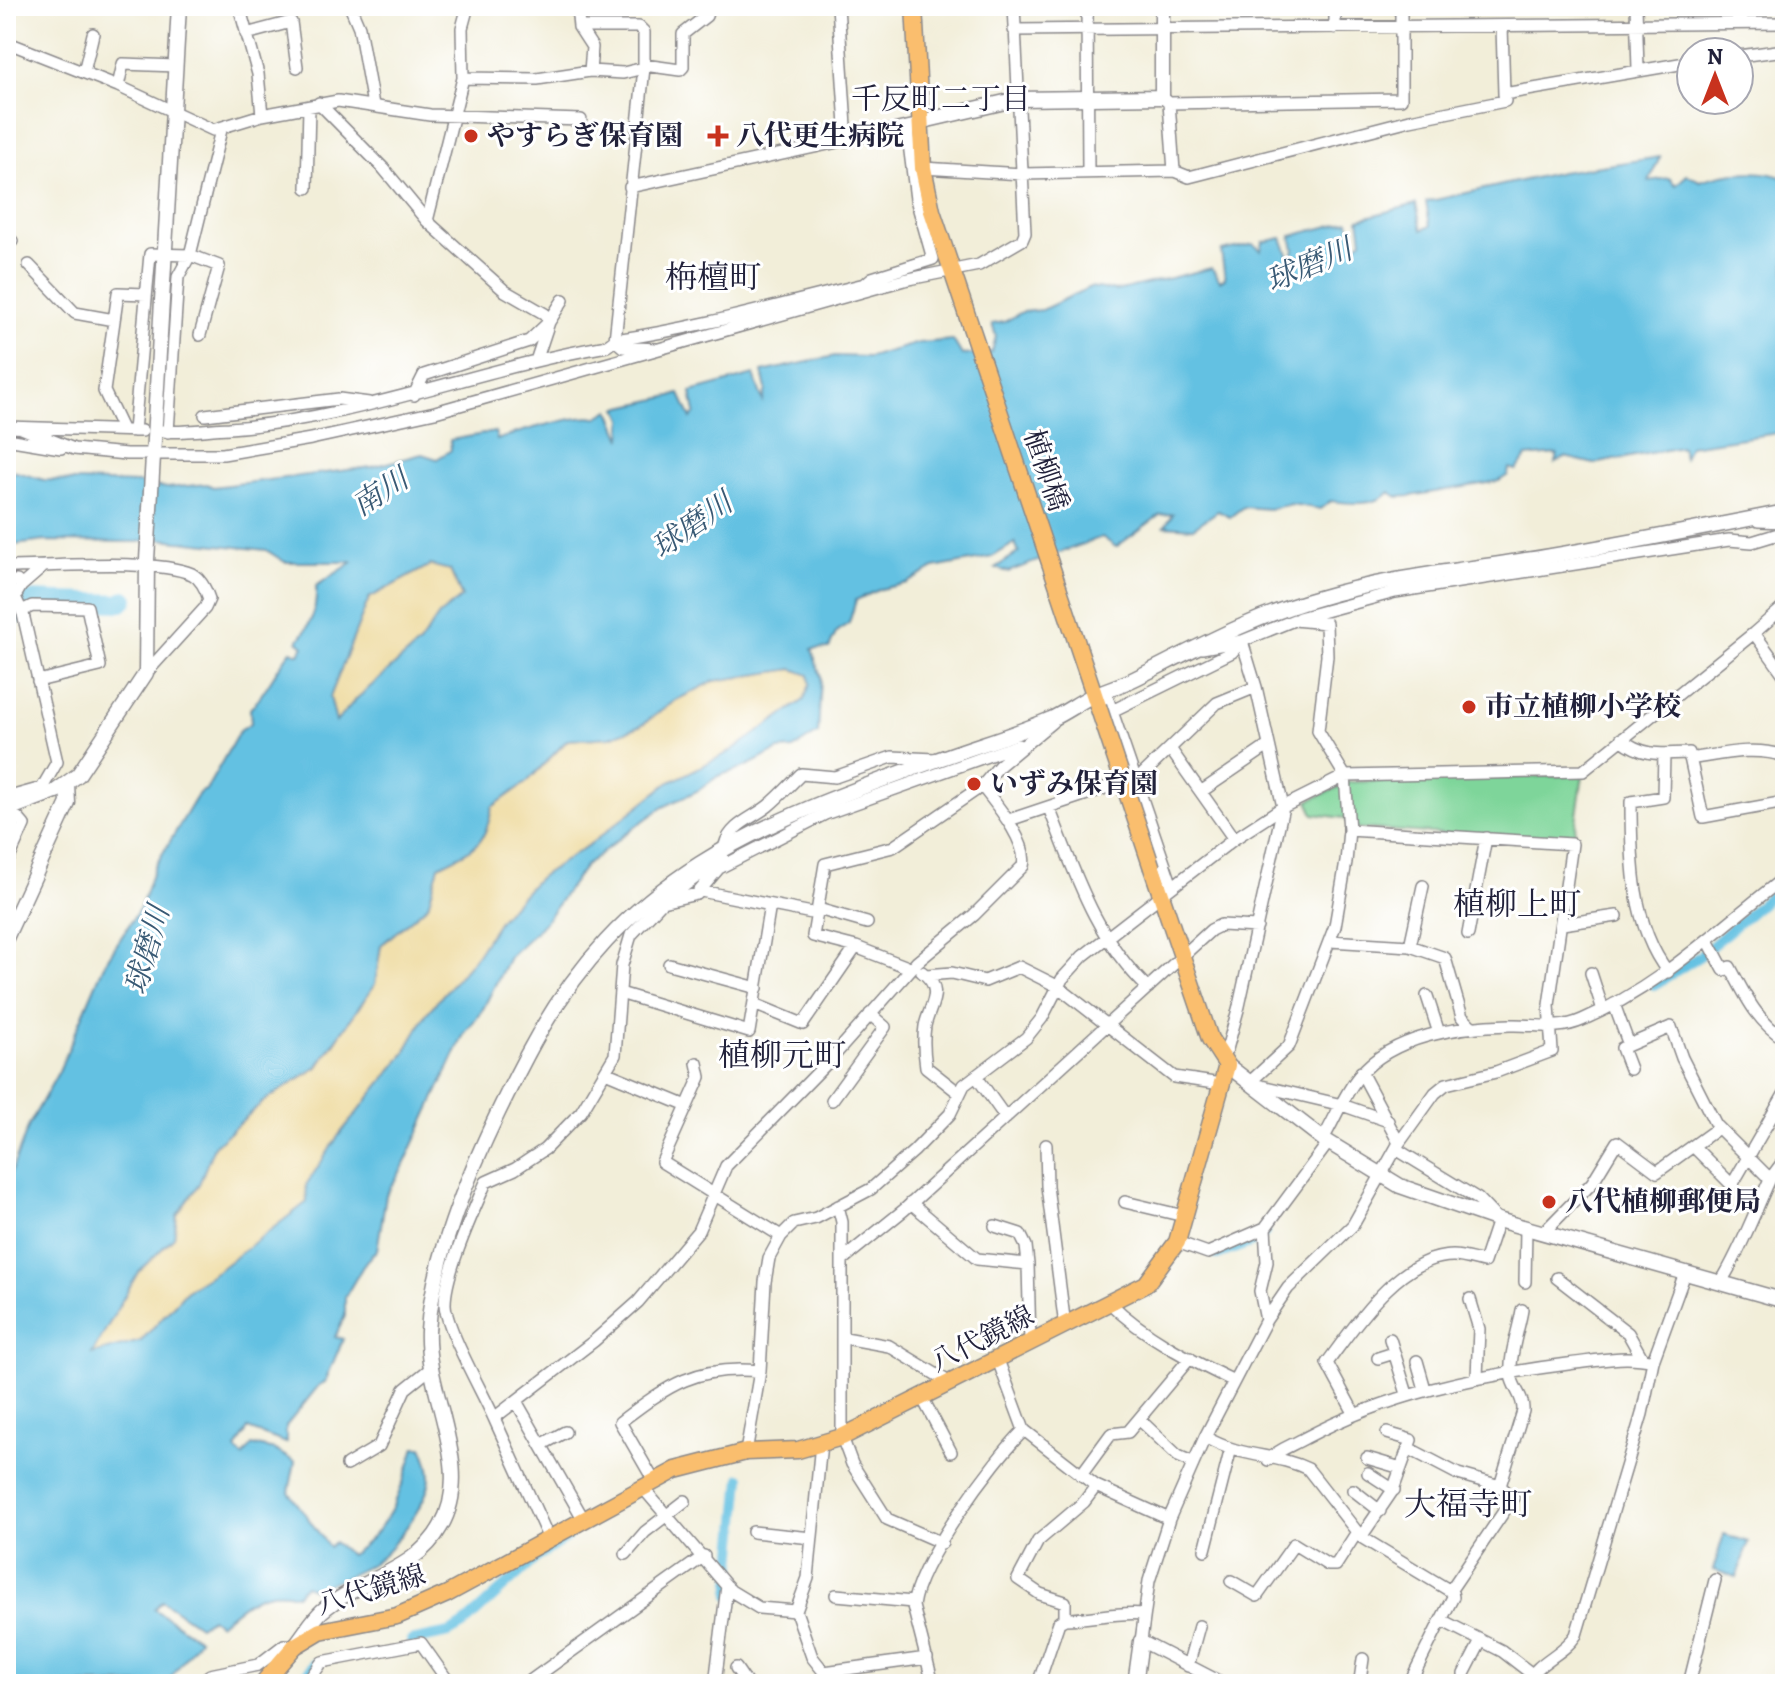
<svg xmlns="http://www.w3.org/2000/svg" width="1791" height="1690" viewBox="0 0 1791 1690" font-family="Alegreya,'Noto Serif JP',serif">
  <rect width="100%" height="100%" fill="#fff"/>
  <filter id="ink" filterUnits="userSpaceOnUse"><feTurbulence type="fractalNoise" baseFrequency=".0125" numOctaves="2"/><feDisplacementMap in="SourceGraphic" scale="16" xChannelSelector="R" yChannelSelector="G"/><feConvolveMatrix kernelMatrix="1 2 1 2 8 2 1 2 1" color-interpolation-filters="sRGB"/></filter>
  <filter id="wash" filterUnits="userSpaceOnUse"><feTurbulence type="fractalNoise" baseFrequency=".006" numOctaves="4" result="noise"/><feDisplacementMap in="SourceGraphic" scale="32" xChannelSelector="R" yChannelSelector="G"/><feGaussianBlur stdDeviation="1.8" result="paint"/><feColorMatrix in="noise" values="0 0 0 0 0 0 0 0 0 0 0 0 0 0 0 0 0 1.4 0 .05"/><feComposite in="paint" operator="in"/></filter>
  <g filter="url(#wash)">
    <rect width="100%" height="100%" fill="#f2eed9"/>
    <path fill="#7ed59a" stroke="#507c6a" stroke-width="2" d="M1583 775 1573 842 1352 828 1344 818 1314 814 1308 801 1350 782Z"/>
    <path fill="#eeda9e" stroke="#887e6c" stroke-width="2" d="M430 565 450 570 462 597C444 611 434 626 419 644 395 673 361 694 336 723L330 697 369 598Z
      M793 669 810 675V684L804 700 730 752 668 783 593 842 537 879 500 919 474 959 426 1014 403 1056 339 1135 308 1202 220 1270 188 1289 141 1341 91 1355 138 1272 174 1237 177 1215 199 1184 214 1146 264 1101 318 1067 375 984 381 945 428 905 439 866C474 848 484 847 492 807L527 782 568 740 610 737 640 726 676 700 714 681Z"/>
    <path fill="#64c1e2" stroke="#43728e" stroke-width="2" fill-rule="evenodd" d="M1660 157 1649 181 1669 178 1676 185 1687 175 1700 181C1723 173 1763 167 1785 179V432L1689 446 1684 458 1681 447 1594 464 1565 457 1555 463 1557 454 1526 457 1517 470 1509 468 1508 475 1499 481 1411 496 1398 497 1390 492C1376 507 1349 503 1330 501L1320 509 1291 504 1269 509 1243 507 1230 517 1218 511 1193 528 1165 526 1173 514 1160 515 1116 547 1102 537 1008 572 995 568 1019 552 1015 543 992 557 934 568 907 583 881 589 856 600 849 623 837 631 829 648 812 649 821 677 818 733 793 749 778 750 745 767 718 776 699 790 663 807 633 828 585 866 543 924 509 957 482 1011 464 1034 403 1167 386 1195 377 1250 366 1261 345 1297V1316L335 1337 343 1339 325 1382 319 1385 286 1426V1443L248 1429 236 1449 243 1457 252 1445 275 1450 295 1462 289 1492 329 1547 334 1542 350 1555C391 1529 401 1490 415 1447H422C426 1455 430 1468 430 1477 429 1502 392 1551 371 1564 353 1575 334 1582 314 1589L305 1585 296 1595C263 1586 243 1603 219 1624L211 1618 199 1626 162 1601 154 1609 199 1639 166 1684H6V1185L29 1125 59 1071 105 963 141 906 154 868 199 793 206 790 240 730 251 723 250 709C267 691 275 670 291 651L299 654 304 646 298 641C312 623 317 609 316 586L353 562H285L266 550 160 539 137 542 45 541 6 546V477L10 478 13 471 44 480 138 483 167 488 207 484 213 487 372 467 422 454 437 459 451 450 450 440 495 432 497 440C514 433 581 413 596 418L610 410 622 439 623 419 618 408 680 394 691 418 695 413 691 392 754 375 763 401 766 389 762 372 835 356 869 357 919 343 953 340 962 355 992 352 996 336 992 324 1004 322 1022 312 1042 310 1090 287 1116 291 1212 268 1220 281 1225 278 1221 251 1253 244 1261 250 1263 242 1282 238 1291 262 1294 249 1291 236 1349 221 1355 245 1362 240 1359 219 1416 204 1422 230 1430 226 1426 202 1561 172ZM430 565 450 570 462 597 439 615 419 644 355 700 336 722 330 697 369 598ZM793 669 809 675 810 684 804 700 730 752 668 783 593 842 537 879 500 919 474 959 426 1014 403 1056 339 1135 306 1185 307 1202 220 1269 188 1289 141 1341 92 1354 138 1272 174 1237 177 1215 199 1184 214 1146 264 1101 317 1067 375 984 381 945 428 905 439 866C474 848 485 847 492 807L527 782 567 740 610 737 640 726 676 700 714 681Z
      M1724 1534 1748 1542 1737 1577 1713 1570Z"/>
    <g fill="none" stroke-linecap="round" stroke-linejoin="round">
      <path stroke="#64c1e2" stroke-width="10" d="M1654 985 1700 956 1783 885
        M1217 1255 1255 1241 1265 1233
        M730 1595 741 1478
        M411 1641 449 1633 463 1625 534 1560 567 1537
        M298 1684 314 1664"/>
      <path stroke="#64c1e2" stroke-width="18" d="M6 626 28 600 121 603 125 599"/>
    </g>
  </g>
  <g filter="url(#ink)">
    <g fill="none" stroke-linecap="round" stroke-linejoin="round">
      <g stroke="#8a888a" stroke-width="14">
        <path id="minor" d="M239 6 258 74 262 115
          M350 6 359 27 373 105
          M577 6 579 27 592 47 590 71
          M838 6 847 141
          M1087 6 1088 172
          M1335 6V28
          M1636 6 1638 69
          M1502 26 1504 94
          M579 27H639L644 32V65
          M1014 30 1785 23
          M246 34 291 22 297 67
          M6 42 118 86 213 130 262 115 338 101 430 115 581 120
          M1739 56 1785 50
          M84 72 93 34
          M463 78 537 79 590 71 623 73 644 68V65L680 70 683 67V34L706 16 709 6
          M118 86 123 64 176 66
          M1162 97 1169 103 1401 99V6
          M319 103 384 169 427 221 463 78 462 28 468 6
          M1169 103 1174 171
          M923 168 1022 174 1174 171 1189 177 1410 120 1505 101 1504 94 1691 62
          M630 187 911 126
          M307 188 309 107
          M6 240 12 241
          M29 265 75 313 114 320
          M615 340C699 328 782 304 865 284L872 278 933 259 916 199 907 128
          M615 340 623 347 655 349
          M537 358 549 322 563 300
          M414 395 424 375 529 341 549 322 545 314 505 291 427 221
          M205 415 339 399 369 403
          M6 427 142 431
          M21 428 74 449 126 454H223L311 439 435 412 904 280 979 265 1022 240 1025 233 1014 6
          M122 429 104 391 118 293 146 294
          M134 431 150 254 190 255 219 266 200 335
          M161 431C183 433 206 429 229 428 359 419 479 368 607 346L615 340 644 68
          M168 432 178 277 190 255 221 130
          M6 439 61 448
          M1758 521 1785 522
          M6 567C49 567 156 558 192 574 201 579 206 590 209 599L205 608 146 673
          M6 581H17L21 586 6 612
          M21 586 44 566
          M1785 606 1754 633 1785 676
          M22 611 32 606 87 607 100 666 38 681
          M1299 618 1395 592 1729 540 1752 542 1785 532
          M1202 648 1242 641 1256 687 1283 807 1239 1006 1227 1049 1218 1055
          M1105 691 1172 886
          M1112 711 1232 652 1242 641 1294 620 1326 623 1327 656 1318 731 1345 776 1349 830 1346 862 1335 926 1289 1046 1249 1083
          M1621 739C1643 757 1662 754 1689 753L1703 817 1785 802
          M1171 750 1234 839
          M1664 754 1663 797 1631 802C1631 859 1632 926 1668 972
          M1690 759C1723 754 1753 746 1785 756
          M1202 791 1268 746
          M6 798 42 788 57 762 23 614 16 599
          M1049 808C1075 873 1096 939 1148 988
          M1009 820 1141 776 1217 703 1256 687
          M6 822 18 818 24 825 6 865
          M1349 830 1572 844 1549 1005 1552 1051 1496 1072 1446 1084 1435 1093 1399 1143
          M725 845C730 825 753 818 768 806 779 797 790 785 801 774L835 777 892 757 935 759
          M701 891 817 914
          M666 899 723 858
          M818 909 867 923
          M1562 924 1617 916
          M1468 934 1486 838
          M1330 941 1410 946 1445 958 1462 1017 1473 1028
          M1709 942 1724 970 1730 967C1745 995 1757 1022 1785 1039
          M1410 946 1423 886
          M669 964 757 988
          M910 968 856 947 813 936 825 864 893 847 982 786
          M922 972C946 990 929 1006 925 1026 923 1039 924 1054 926 1067L959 1093
          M1591 973 1603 1010
          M926 975 952 973 985 981 1019 967 1057 986 1174 1077 1221 1084
          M620 993 749 1032 770 905
          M1427 996 1439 1033
          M754 1004 803 1024 856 947
          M1614 1004 1629 1045 1671 1027 1682 1058 1716 1125 1770 1179C1754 1213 1741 1250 1721 1282
          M1629 1045 1622 1048 1630 1069
          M697 1063 700 1077 662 1162 781 1236
          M605 1072 687 1106
          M976 1076 1006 1118
          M1253 1084 1342 1105 1388 1121
          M832 1100 885 1027 870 1014
          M1323 1139C1335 1119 1344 1094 1359 1076 1392 1035 1461 1026 1510 1025 1536 1024 1557 1031 1582 1020 1663 985 1716 930 1785 877
          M1046 1145 1047 1186 1065 1326
          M1693 1146 1732 1185 1785 1093
          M1770 1179 1785 1159
          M1125 1202 1184 1216
          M911 1203 977 1259 1028 1264 1030 1344
          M838 1206 842 1222V1437L852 1464 887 1519 942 1543
          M995 1226 1020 1234 1026 1246 1028 1264
          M1265 1228 1267 1262 1260 1291 1266 1320
          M1543 1233 1592 1183 1617 1142 1657 1172 1718 1128
          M1177 1242 1208 1253 1265 1228 1328 1143
          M842 1260 904 1210 1211 930 1221 925 1257 927
          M1557 1278 1628 1333 1642 1358
          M1525 1282 1526 1228
          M1470 1299 1479 1329 1477 1377
          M1110 1303C1143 1336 1192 1361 1234 1381
          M845 1338 889 1346 952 1384
          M1390 1339 1407 1394
          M1378 1358 1394 1353
          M998 1360 1024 1430 1096 1486 1169 1519
          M1417 1361 1425 1389
          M923 1399 951 1452
          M516 1401 584 1520
          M1354 1413 1327 1363C1355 1325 1400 1256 1453 1256 1463 1256 1474 1260 1484 1262L1498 1220 1478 1199 1396 1149
          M494 1418C483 1393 446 1329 445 1304 445 1273 473 1212 486 1182L515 1169 545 1149 581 1112 615 1055 622 965 631 935 662 902 697 894 719 868 825 814 1018 745
          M1139 1419 1178 1456 1192 1462
          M1205 1437C1243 1459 1275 1453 1308 1469L1361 1537 1452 1592 1453 1597 1441 1620 1502 1651 1545 1684
          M541 1445 565 1432
          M1408 1448 1458 1474 1500 1486 1513 1498 1450 1591
          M746 1452 760 1371 765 1282 769 1258 781 1236 794 1223 816 1218 871 1189 914 1151 950 1114 964 1085 1026 1038 1042 1018 1062 979 1083 956 1234 839 1283 807 1345 776 1583 771 1754 633
          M1367 1458 1401 1468
          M1268 1460C1277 1450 1293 1445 1305 1438 1388 1394 1474 1376 1568 1364 1595 1361 1626 1354 1653 1361
          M347 1465 379 1446 405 1389 430 1369
          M1368 1473 1394 1490
          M1081 1475 1111 1434 1128 1432 1190 1358
          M654 1481 620 1422C669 1385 695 1365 760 1371
          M1500 1486 1523 1411C1524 1396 1513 1389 1511 1375 1509 1355 1519 1329 1522 1310
          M643 1488 731 1591 759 1608 796 1611 812 1657 824 1672 927 1658
          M1353 1490 1380 1511
          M753 1532 812 1538
          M1361 1537 1393 1490 1411 1440 1387 1433
          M549 1539 494 1418 594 1341 638 1302 698 1231 726 1166 830 1060 917 962 974 915 1023 866C1029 843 996 804 982 786L999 766 1052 722
          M1205 1550 1230 1452
          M626 1554 645 1532 685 1501
          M1231 1581 1257 1596 1294 1544 1328 1565H1336L1357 1532
          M836 1595 913 1602
          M796 1611 808 1578 821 1443
          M1065 1619C1093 1619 1116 1611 1144 1614
          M1363 1659 1360 1680 1368 1684
          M1188 1666 1199 1626
          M736 1668 747 1684
          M1464 1674 1481 1641
          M198 1684 210 1675 258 1665 284 1645 295 1646
          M306 1684 322 1662 421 1643 450 1684
          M526 1684 704 1556
          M715 1684 727 1586
          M817 1684 826 1678
          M933 1684 913 1606C918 1563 992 1462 1024 1430
          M1038 1684 1059 1622 1065 1619V1602L1040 1594 1018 1579 1038 1541 1084 1502 1096 1486
          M1224 1684 1141 1641 1149 1581 1169 1519 1205 1437 1266 1320 1288 1288 1353 1225 1399 1143 1361 1072
          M1409 1684 1441 1620
          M1526 1684C1537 1661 1563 1655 1576 1635L1642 1414 1653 1361 1685 1273
          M1689 1684 1715 1580"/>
      </g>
      <g stroke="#8a888a" stroke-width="17">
        <path id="tertiary" d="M919 122 1018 99 1162 97V6
          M6 810 56 791 78 775 146 673 147 560 179 6
          M6 938 68 803 67 784
          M1227 1065 1323 1139 1400 1186 1498 1220 1785 1301
          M296 1644C305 1633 312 1620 322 1611 359 1579 416 1572 441 1526 475 1467 425 1394 428 1331 433 1245 487 1131 527 1055 624 871 759 824 942 758 978 745 1016 734 1051 719 1064 713 1075 705 1088 698 1103 690 1120 686 1136 678 1196 648 1254 616 1319 598 1386 578 1457 571 1526 560 1613 546 1699 529 1785 512
          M1135 1684 1141 1641"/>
      </g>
      <g stroke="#8a888a" stroke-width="19">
        <path id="primary" d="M914 6 923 168 932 211 1098 706
          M262 1684 295 1646 320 1631 397 1616 447 1594 676 1470 746 1452 798 1450 842 1437 1146 1284 1177 1242 1227 1065 1210 1039 1152 868"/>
      </g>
      <use href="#minor" stroke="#fff" stroke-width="11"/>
      <use href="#tertiary" stroke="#fff" stroke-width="14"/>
      <use href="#primary" stroke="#fabe6e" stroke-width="16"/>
      <g stroke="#8a888a" stroke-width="19" stroke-linecap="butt">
        <path id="primary-bridge" d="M1098 706 1152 868"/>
      </g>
      <use href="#primary-bridge" stroke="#fabe6e" stroke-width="16"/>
    </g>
  </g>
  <g fill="#c8321e" stroke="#fff" stroke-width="3">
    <circle cx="471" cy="136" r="8"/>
    <path d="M714 124h8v8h8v8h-8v8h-8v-8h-8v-8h8z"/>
    <circle cx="1469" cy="707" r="8"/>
    <circle cx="974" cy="784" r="8"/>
    <circle cx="1549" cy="1202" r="8"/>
  </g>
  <g text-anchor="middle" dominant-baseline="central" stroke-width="6" stroke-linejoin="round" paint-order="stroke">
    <g font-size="28" font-weight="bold" fill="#22223b" stroke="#fff" text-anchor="start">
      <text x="487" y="136">やすらぎ保育園</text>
      <text x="736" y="136">八代更生病院</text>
      <text x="1485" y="707">市立植柳小学校</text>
      <text x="990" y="784">いずみ保育園</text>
      <text x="1565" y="1202">八代植柳郵便局</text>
    </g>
    <g font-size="28" fill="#22223b" stroke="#fff">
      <text transform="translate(1046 470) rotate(71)">植柳橋</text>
      <text transform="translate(982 1339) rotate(-27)">八代鏡線</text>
      <text transform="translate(371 1590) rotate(-17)">八代鏡線</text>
    </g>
    <g font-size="30" fill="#22223b" stroke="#fff">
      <text x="941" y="99">千反町二丁目</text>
    </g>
    <g font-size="30" font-style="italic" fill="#395a75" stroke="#fff">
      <text transform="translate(1309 265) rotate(-23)">球磨川</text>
      <text transform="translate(380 492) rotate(-33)">南川</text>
      <text transform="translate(692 525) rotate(-35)">球磨川</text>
      <text transform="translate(147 950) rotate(-74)">球磨川</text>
    </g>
    <g font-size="32" fill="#22223b" stroke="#fff">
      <text x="713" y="277">栴檀町</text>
      <text x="1517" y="904">植柳上町</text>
      <text x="782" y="1055">植柳元町</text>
      <text x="1468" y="1504">大福寺町</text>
    </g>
  </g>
  <rect width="1791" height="1690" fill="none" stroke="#fff" stroke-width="32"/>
  <g transform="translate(1715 76)"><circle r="38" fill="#ffffff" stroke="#a7a7b1" stroke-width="2"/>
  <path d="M0-6L14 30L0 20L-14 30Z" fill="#c8321e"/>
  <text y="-12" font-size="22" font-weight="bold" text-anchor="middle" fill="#22223b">N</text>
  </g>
</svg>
